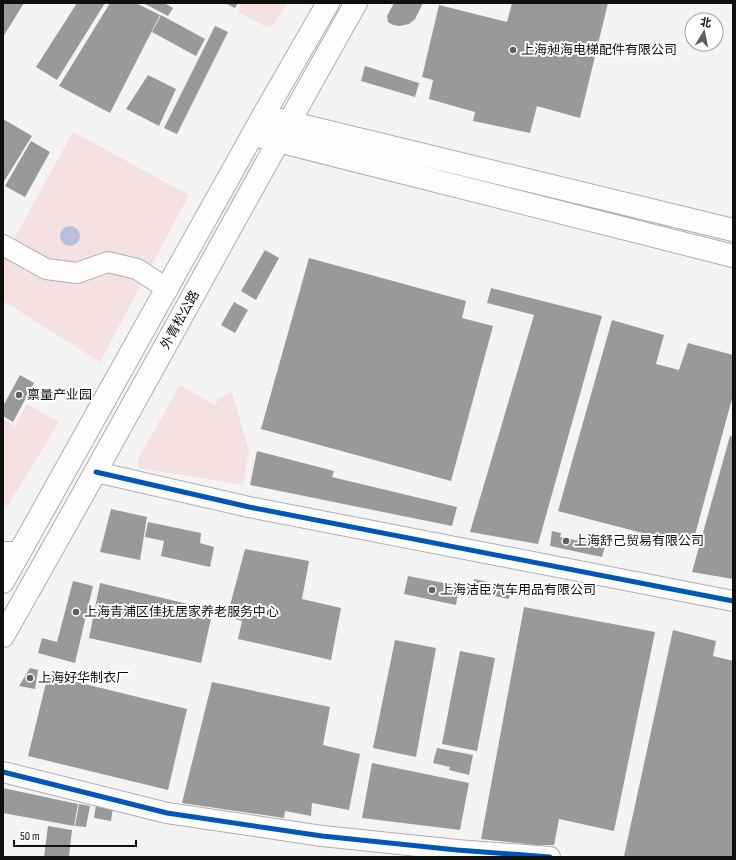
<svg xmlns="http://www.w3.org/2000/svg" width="736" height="860" viewBox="0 0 736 860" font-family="'Sofia Sans Condensed','Noto Sans SC',sans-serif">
  <rect width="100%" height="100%" fill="#f5f4f5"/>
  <path fill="#f5e1e1" d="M242 3H287L274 24 266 27 238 12Z
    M73 132 189 195 100 362 3 301V259Z
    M180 385 215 405 219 398 232 392 249 452 243 485 139 468 137 461Z
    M27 404 59 422 7 507 3 508V419L15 426Z"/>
  <path fill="#b9c0dc" d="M60 236a10 10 0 1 1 20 0a10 10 0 1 1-20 0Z"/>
  <path fill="#99999a" d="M3 3H24L3 37Z
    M77 3H105L57 80 36 67Z
    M110 3H136L160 15 110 113 59 86Z
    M143 3H164L173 8 168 16Z
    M225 3H238L235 8Z
    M394 3H423L415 19 409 24 400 26 393 25 388 22 387 16Z
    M512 3H608L580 118 537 106 530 133 473 121 475 112 429 99 433 80 422 77 439 5 507 22Z
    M161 15 205 39 196 56 152 32Z
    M215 26 228 32 177 134 164 128Z
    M365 66 419 83 415 97 361 81Z
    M148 75 176 89 159 126 126 109Z
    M3 119 32 136 3 183Z
    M31 141 50 152 25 197 5 186Z
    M265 250 279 258 256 300 241 291Z
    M309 258 466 301 462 318 493 326 451 481 261 429Z
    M491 288 602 316 538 544 470 532 534 315 487 303Z
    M234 302 248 310 235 333 221 325Z
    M612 320 664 335 656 364 679 370 688 343 733 355V395L692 546 558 511Z
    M20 375 34 383 13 422 3 416V406Z
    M730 436 733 437V579L692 572Z
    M257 451 334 471 332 477 457 507 452 526 250 485Z
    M111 509 147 517 140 560 100 552Z
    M148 522 201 533 200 543 214 547 210 567 161 556 164 541 145 537Z
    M552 531 561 533 560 537 605 546 602 557 550 546Z
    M245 549 309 561 302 599 341 608 331 660 238 639 242 621 227 617Z
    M408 576 459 586 456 605 404 594Z
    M474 579 511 587 509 599 473 592Z
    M73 581 93 586 75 663 38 653 42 638 57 642Z
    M100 583 213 610 201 663 89 638Z
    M524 607 655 632 614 831 559 819 554 845H536L481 839Z
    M673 630 716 641 713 656 733 661V857H633L624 856Z
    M395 640 436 648 416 757 373 748Z
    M460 651 495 658 477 751 442 744Z
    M30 668 38 670 35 689 19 686Z
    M48 675 187 709 168 790 28 756Z
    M212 682 330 707 323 745 360 754 349 810 312 803 311 816 285 811 284 818 182 803Z
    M437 748 473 755 469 775 449 770 450 767 433 763Z
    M372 763 469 783 460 830 362 818Z
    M3 788 78 804 74 826 3 813Z
    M79 804 90 806 86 827 75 826Z
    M96 805 113 808 111 821 94 818Z
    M48 826 72 830 69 857H44Z"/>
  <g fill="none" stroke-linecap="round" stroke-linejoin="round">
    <g stroke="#afaeaf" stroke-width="22">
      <path id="minor" d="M3 245 46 269 77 273 108 262 137 269 168 289
        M96 472 249 507 733 601
        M3 552H20
        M3 772 167 813 322 836 457 850 550 857"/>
    </g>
    <g stroke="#afaeaf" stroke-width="24">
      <path id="major" d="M3 582 263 116 328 3
        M3 636C123 426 237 213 356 3"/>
    </g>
    <g stroke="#afaeaf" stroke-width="24">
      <path id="highway" d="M263 116 733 230
        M254 135 733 256"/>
    </g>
    <use href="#minor" stroke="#fefdfe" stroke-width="20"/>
    <use href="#major" stroke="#fefdfe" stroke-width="22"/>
    <use href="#highway" stroke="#fefdfe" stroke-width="22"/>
    <g stroke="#fff" stroke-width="8">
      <path id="cycleway" d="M96 472 249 507 733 601
        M3 772 167 813 322 836 457 850 550 857"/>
    </g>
    <use href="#cycleway" stroke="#0057b8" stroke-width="5"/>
  </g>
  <g fill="#605f60" stroke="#fff" stroke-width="1.5">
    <circle cx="513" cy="50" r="4"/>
    <circle cx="19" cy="395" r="4"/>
    <circle cx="566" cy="541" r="4"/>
    <circle cx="432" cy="590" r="4"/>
    <circle cx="76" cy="612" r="4"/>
    <circle cx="30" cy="678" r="4"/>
  </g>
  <g text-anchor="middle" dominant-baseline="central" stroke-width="4" stroke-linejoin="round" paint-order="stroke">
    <g font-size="13" fill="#100f10" stroke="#fff" text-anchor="start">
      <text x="521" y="50">上海昶海电梯配件有限公司</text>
      <text x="27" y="395">禀量产业园</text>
      <text x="574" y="541">上海舒己贸易有限公司</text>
      <text x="440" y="590">上海洁臣汽车用品有限公司</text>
      <text x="84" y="612">上海青浦区佳抚居家养老服务中心</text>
      <text x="38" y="678">上海好华制衣厂</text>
    </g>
    <g font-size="13" fill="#100f10" stroke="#fff">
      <text transform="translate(180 320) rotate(-61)">外青松公路</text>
    </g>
  </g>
  <rect width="736" height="860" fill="none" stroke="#100f10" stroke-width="8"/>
  <g transform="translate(704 32) rotate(10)"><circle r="19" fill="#ffffff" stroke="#9f9f9f"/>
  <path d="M0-3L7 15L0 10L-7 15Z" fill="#605f60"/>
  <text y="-6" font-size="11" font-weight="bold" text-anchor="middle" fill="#100f10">北</text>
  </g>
  <path d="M14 840v6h122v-6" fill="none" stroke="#100f10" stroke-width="2"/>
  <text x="20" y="840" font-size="12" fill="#100f10" stroke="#ffffff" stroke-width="3" paint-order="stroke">50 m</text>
</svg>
